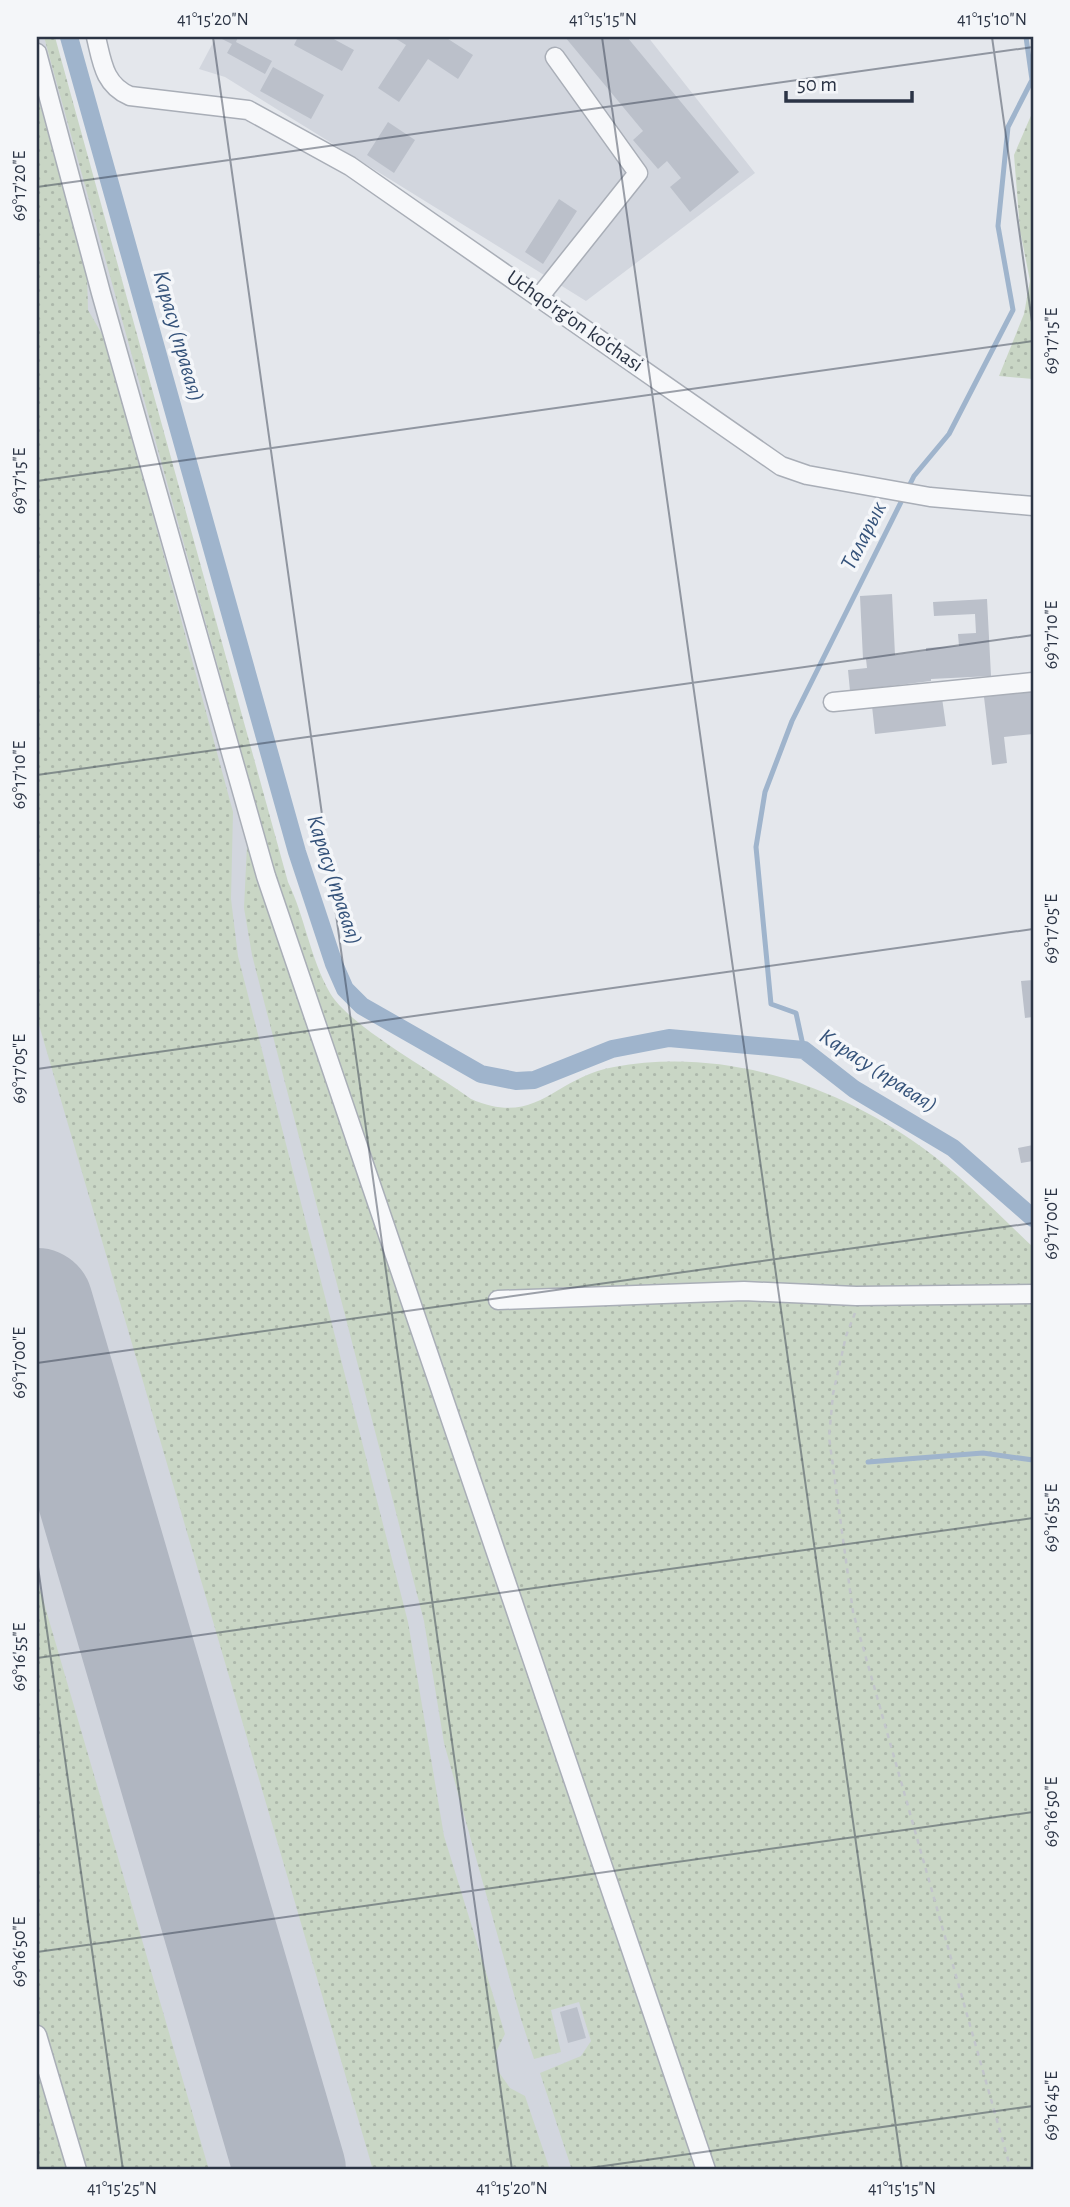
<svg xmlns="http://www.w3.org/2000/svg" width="1070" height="2207" viewBox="0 0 1070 2207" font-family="'Alegreya Sans',sans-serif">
  <defs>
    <pattern id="grass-dots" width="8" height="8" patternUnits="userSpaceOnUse" patternTransform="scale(1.75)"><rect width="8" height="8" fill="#c9d6c5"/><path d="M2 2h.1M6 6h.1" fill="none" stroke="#adb8ab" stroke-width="1.8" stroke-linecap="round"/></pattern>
  </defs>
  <rect width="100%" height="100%" fill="#e4e7ec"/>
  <path fill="#d2d6de" d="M37 37H44L70 125 256 805 260 829 716 2170H37Z
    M216 37H648L755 173 586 301 225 77 199 69Z"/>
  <path fill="url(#grass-dots)" d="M44 37H55L288 882C305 917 310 958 330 993 350 1027 436 1073 471 1099 538 1128 554 1077 614 1067 723 1047 835 1084 923 1148 963 1177 998 1214 1033 1247V2170H716L303 968 260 829 256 805Z
    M37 94 87 273 88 310 106 341 233 812 231 899 238 956 408 1622 444 1836 505 2034 496 2052 498 2071 510 2088 525 2096 550 2170H373L37 1018Z
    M1033 111V379L999 376 1024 314 1030 281 1020 230 1014 155Z
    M247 845 698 2170H572L540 2073 581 2056 591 2041 579 2002 551 2010 561 2052 534 2059 520 2016 444 1743 424 1621 252 955 244 908Z
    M37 1579 209 2170H37Z"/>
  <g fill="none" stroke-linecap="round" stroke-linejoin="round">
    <path stroke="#9fb4cc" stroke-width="5" d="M804 1050 796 1013 771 1004 756 847 765 792 792 721 914 476 949 434 1013 310 998 226 1008 127 1032 80 1026 37
      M868 1462 983 1453 1033 1460"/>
    <path stroke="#9fb4cc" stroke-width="18" d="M69 37 297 852 334 964 345 989 362 1006 481 1074 516 1081 534 1080 612 1049 669 1038 804 1050 854 1089 953 1148 1033 1218"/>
    <path stroke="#b0b6c1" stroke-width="112" d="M37 1304 290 2170"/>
  </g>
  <path fill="#bbc0ca" d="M218 37H238L236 42 272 61 265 74 227 53 232 44Z
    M298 37H330L354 50 342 71 294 45Z
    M393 37H445L473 55 458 79 428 59 399 102 378 88 406 45Z
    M565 37H627L739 172 690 212 670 187 681 178 667 161 658 169 633 140 643 131Z
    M273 67 324 95 311 119 260 91Z
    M388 122 415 140 394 173 367 155Z
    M559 199 577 211 543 264 525 252Z
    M892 594 895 655 926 651V648L959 646 958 634 976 633 975 614 934 616 933 602 987 599 991 676 931 679V681L850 691 848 670 867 668 866 659H863L860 596Z
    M1031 691 1033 734 1004 737 1007 763 992 765 984 697Z
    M942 698 946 726 875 734 872 706Z
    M1033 980V1017L1025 1018 1021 981Z
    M1033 1145V1161L1021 1163 1018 1148Z
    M577 2007 586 2038 568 2043 560 2012Z"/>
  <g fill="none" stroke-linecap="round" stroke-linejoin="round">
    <g stroke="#a9aeb7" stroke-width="21">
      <path id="minor" d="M96 37C102 62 104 85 130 96L248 110 350 166 781 466 807 475 930 497 1033 506
        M37 53 101 293 266 876 706 2170
        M540 296 638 173 555 57
        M833 702 1033 682
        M498 1300 744 1291 856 1296 1033 1294
        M37 2035 77 2170"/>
    </g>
    <path stroke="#c2c5cb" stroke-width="2.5" stroke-dasharray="5 5" stroke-linecap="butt" d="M855 1313 846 1336 833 1394 829 1437 853 1612 1011 2170"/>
    <use href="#minor" stroke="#f7f8fa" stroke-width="18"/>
  </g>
  <path fill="none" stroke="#2b3445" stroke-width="2" stroke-opacity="0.45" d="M213 37 512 2170M602 37 902 2170M992 37 1033 329M37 187 1033 47M37 481 1033 341M37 775 1033 635M37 1069 1033 929M37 1363 1033 1223M37 1560 123 2170M37 1658 1033 1518M37 1952 1033 1812M575 2170 1033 2106"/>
  <g text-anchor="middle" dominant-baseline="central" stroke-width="7" stroke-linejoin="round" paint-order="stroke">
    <g font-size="21" fill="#2b3445" stroke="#f4f6f9">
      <text transform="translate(575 321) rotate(35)">Uchqo'rg'on ko'chasi</text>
    </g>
    <g font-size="23" font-style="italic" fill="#34527a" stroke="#f4f6f9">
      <text transform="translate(178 336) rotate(74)">Карасу (правая)</text>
      <text transform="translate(864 536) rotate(-63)">Таларык</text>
      <text transform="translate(334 880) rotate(72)">Карасу (правая)</text>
      <text transform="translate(878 1071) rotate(33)">Карасу (правая)</text>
    </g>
  </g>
  <rect width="1070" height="2207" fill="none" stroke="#f4f6f9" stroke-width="77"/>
  <path d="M786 91v10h126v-10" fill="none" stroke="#2b3445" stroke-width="3.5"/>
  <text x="797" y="91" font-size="21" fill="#2b3445" stroke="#f4f6f9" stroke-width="5" paint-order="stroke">50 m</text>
  <rect x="38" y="38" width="994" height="2130" fill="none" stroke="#2b3445" stroke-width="2.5"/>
  <g font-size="18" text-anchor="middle" fill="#2b3445">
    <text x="213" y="25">41°15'20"N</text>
    <text x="603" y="25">41°15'15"N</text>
    <text x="992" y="25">41°15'10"N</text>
    <text transform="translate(19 186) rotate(-90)" y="6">69°17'20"E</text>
    <text transform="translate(1051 341) rotate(-90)" y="6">69°17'15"E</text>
    <text transform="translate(19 481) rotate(-90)" y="6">69°17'15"E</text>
    <text transform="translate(1051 635) rotate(-90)" y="6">69°17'10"E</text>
    <text transform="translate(19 775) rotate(-90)" y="6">69°17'10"E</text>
    <text transform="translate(1051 929) rotate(-90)" y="6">69°17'05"E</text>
    <text transform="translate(19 1069) rotate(-90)" y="6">69°17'05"E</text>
    <text transform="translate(1051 1224) rotate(-90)" y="6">69°17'00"E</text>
    <text transform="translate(19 1363) rotate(-90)" y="6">69°17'00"E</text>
    <text transform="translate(1051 1518) rotate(-90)" y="6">69°16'55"E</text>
    <text transform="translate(19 1657) rotate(-90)" y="6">69°16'55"E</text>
    <text transform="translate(1051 1812) rotate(-90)" y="6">69°16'50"E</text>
    <text transform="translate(19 1952) rotate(-90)" y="6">69°16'50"E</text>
    <text transform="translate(1051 2106) rotate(-90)" y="6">69°16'45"E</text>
    <text x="122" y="2194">41°15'25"N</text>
    <text x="512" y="2194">41°15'20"N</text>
    <text x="902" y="2194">41°15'15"N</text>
  </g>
</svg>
